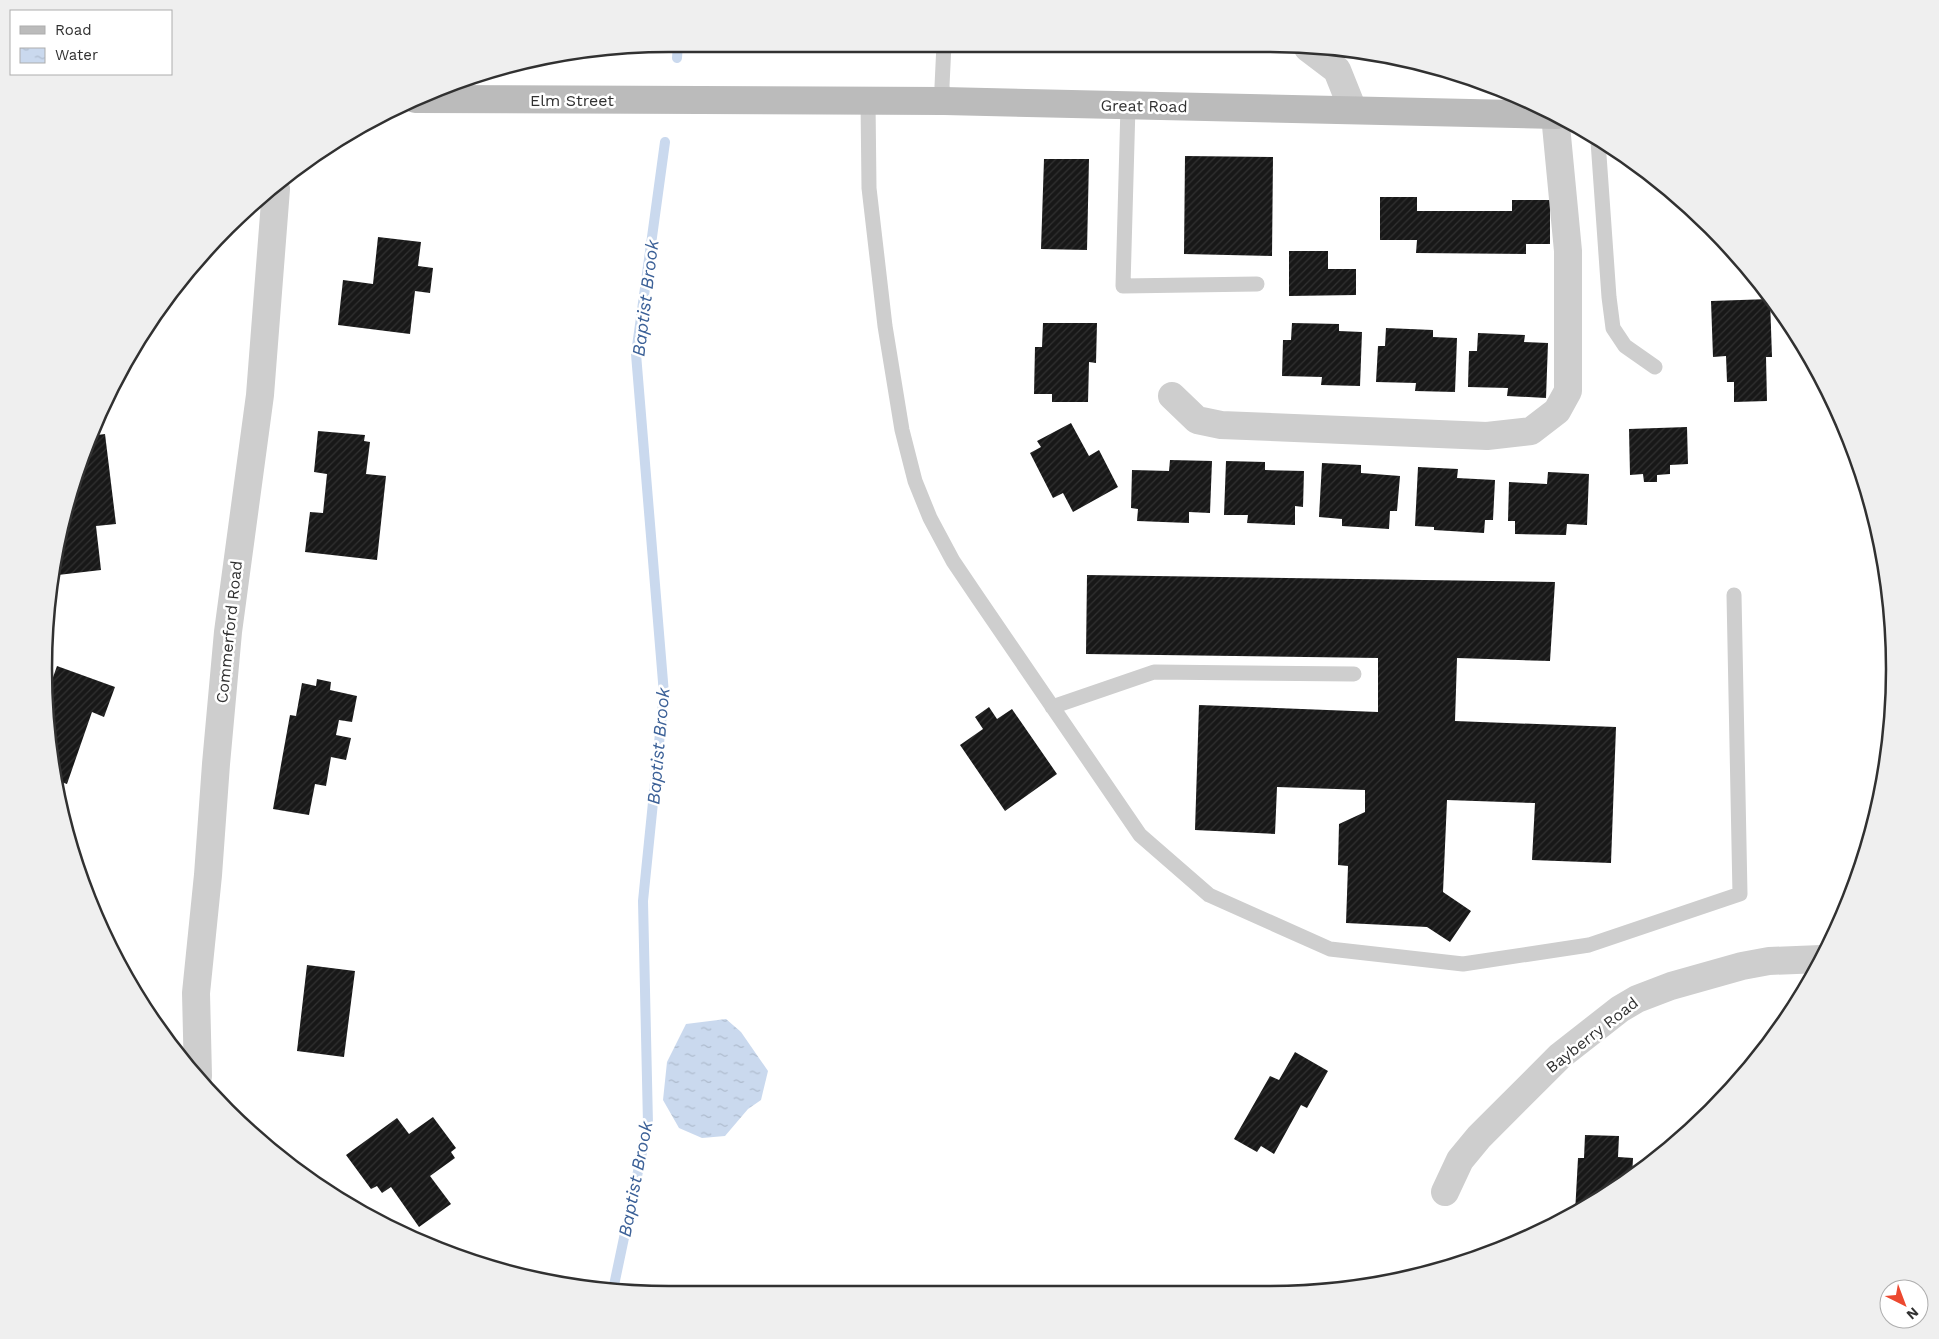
<svg xmlns="http://www.w3.org/2000/svg" width="1939" height="1339" viewBox="0 0 1939 1339" font-family="'Work Sans',sans-serif">
  <defs>
    <pattern id="water-ripples" width="26" height="14" patternUnits="userSpaceOnUse" patternTransform="scale(1.25)"><rect width="26" height="14" fill="#cad9ee"/><path d="M2 4q2-2 4 0t4 0M15 11q2-2 4 0t4 0" fill="none" stroke="#aebbcd"/></pattern>
    <pattern id="building-hatch" width="6" height="6" patternUnits="userSpaceOnUse" patternTransform="scale(1.25)"><rect width="6" height="6" fill="#181818"/><path d="M-1 1l2-2M0 6l6-6M5 7l2-2" fill="none" stroke="#313131"/></pattern>
  </defs>
  <rect width="100%" height="100%" fill="#fff"/>
  <path fill="url(#water-ripples)" d="M726 1019 741 1032 768 1071 761 1100 748 1109 725 1136 702 1138 679 1128 663 1100 667 1062 686 1024Z"/>
  <g fill="none" stroke-linecap="round" stroke-linejoin="round">
    <path stroke="#cad9ee" stroke-width="10" d="M677 58 678 44
      M613 1290 648 1124 643 901 664 694 636 354 665 142"/>
  </g>
  <path fill="url(#building-hatch)" d="M867 44H905V46H867Z
    M1185 156 1273 157 1272 256 1184 254Z
    M1044 159H1089L1087 250 1041 249Z
    M1380 197H1417V211H1512V200H1550V244H1526V254L1416 253 1417 240H1380Z
    M378 237 421 242 418 266 433 268 430 293 415 291 410 334 338 325 343 280 373 284Z
    M1289 251H1328V269H1356V295L1289 296Z
    M1770 299 1772 357H1766L1767 401 1734 402V382H1727L1726 356 1713 357 1711 301Z
    M1043 323H1097L1096 363 1089 362 1088 402H1052V394H1034L1035 347H1042Z
    M1292 323 1339 324V331L1362 332 1360 386 1321 385 1322 377 1282 376 1283 340H1291Z
    M1386 328 1433 330V337L1457 338 1455 392 1415 391 1416 383 1376 382 1378 346H1385Z
    M1478 333 1525 335 1524 342 1548 343 1546 398 1507 396 1508 388 1468 387 1469 351H1477Z
    M1071 423 1089 456 1099 450 1118 487 1073 512 1063 493 1053 498 1030 453 1041 447 1037 441Z
    M1687 427 1688 464 1670 465V474L1657 475V482H1644L1643 474 1630 475 1629 429Z
    M318 431 365 435 364 441 370 442 366 474 386 476 377 560 305 552 310 512 323 513 327 474 314 472Z
    M105 434 116 524 96 526 101 570 58 575 57 560 90 436Z
    M1170 460 1212 461 1210 513 1189 512V523L1137 521 1138 509 1131 508 1132 470 1169 471Z
    M1226 461 1265 462V470L1304 471 1303 507 1295 506V525L1247 523 1248 515H1224Z
    M1322 463 1361 465V473L1400 476 1397 511H1390L1389 529 1342 526V519L1319 517Z
    M1418 467 1458 469 1457 478 1495 480 1493 520H1485L1484 533 1434 530V527L1415 526Z
    M1548 472 1589 474 1587 525 1567 524 1566 535 1515 534V521H1508L1509 482 1547 484Z
    M1087 575 1555 582 1550 661 1457 658 1455 721 1616 727 1611 863 1532 860 1535 803 1447 800 1443 892 1471 911 1450 942 1427 927 1346 923 1348 866 1338 865 1339 824 1365 812V790L1277 787 1275 834 1195 830 1199 705 1378 712V658L1086 654Z
    M57 666 115 687 104 717 92 712 67 784 55 780 46 697Z
    M317 679 331 682 330 690 357 696 352 722 339 720 336 735 351 738 346 760 331 757 326 786 315 784 309 815 273 809 290 715 296 716 302 683 316 686Z
    M989 707 997 719 1012 709 1057 774 1005 811 960 745 983 729 975 717Z
    M307 965 355 971 344 1057 297 1051Z
    M1295 1052 1328 1071 1307 1108 1301 1105 1274 1154 1261 1146 1257 1152 1234 1139 1270 1076 1279 1080Z
    M433 1117 456 1148 451 1152 455 1158 430 1176 451 1204 419 1227 391 1187 382 1193 377 1186 371 1189 346 1155 397 1118 409 1134Z
    M1585 1135 1619 1136 1618 1157 1633 1158 1632 1178 1575 1213 1578 1158H1584Z"/>
  <g fill="none" stroke-linecap="round" stroke-linejoin="round">
    <path stroke="#cecece" stroke-width="15" d="M868 101 869 188 885 326 902 430 915 481 930 518 953 561 978 598 1140 835 1209 895 1330 949 1463 964 1589 945 1740 894 1734 595
      M944 101 942 86 944 44
      M1128 106 1123 286 1257 284
      M1598 141 1609 297 1613 328 1625 346 1655 367
      M1052 707 1154 672 1354 674"/>
    <path stroke="#cecece" stroke-width="28" d="M1308 48 1337 70 1353 110
      M1172 396 1197 420 1221 425 1487 436 1531 431 1557 411 1568 391V251L1555 115
      M198 1076 196 993 208 875 216 764 228 632 260 395 276 189
      M1445 1192 1460 1160 1479 1137 1560 1056 1620 1009 1637 999 1671 986 1742 966 1769 961 1821 959"/>
    <path stroke="#bbb" stroke-width="28" d="M415 99 944 101 1557 115"/>
  </g>
  <g text-anchor="middle" dominant-baseline="central" stroke-width="5" stroke-linejoin="round" paint-order="stroke">
    <g font-size="16" fill="#313131" stroke="#fff">
      <text x="572" y="100">Elm Street</text>
      <text transform="translate(1144 106) rotate(1)">Great Road</text>
      <text transform="translate(229 632) rotate(-84)">Commerford Road</text>
      <text transform="translate(1592 1035) rotate(-38)">Bayberry Road</text>
    </g>
    <g font-size="18" font-style="italic" fill="#3b6097" stroke="#fff">
      <text transform="translate(645 298) rotate(-83)">Baptist Brook</text>
      <text transform="translate(658 746) rotate(-85)">Baptist Brook</text>
      <text transform="translate(635 1179) rotate(-79)">Baptist Brook</text>
    </g>
  </g>
  <path d="M0 0H1939V1339H0ZM669 52H1269A617 617 0 0 1 1886 669V669A617 617 0 0 1 1269 1286H669A617 617 0 0 1 52 669V669A617 617 0 0 1 669 52Z" fill="#efefef" fill-rule="evenodd"/>
  <path fill="none" stroke="#313131" stroke-width="2.5" d="M669 52H1269A617 617 0 0 1 1886 669V669A617 617 0 0 1 1269 1286H669A617 617 0 0 1 52 669V669A617 617 0 0 1 669 52Z"/>
  <rect x="10" y="10" width="162" height="65" fill="#ffffff" stroke="#adadad"/>
  <rect x="20" y="26" width="25" height="8" fill="#bbbbbb" stroke="#adadad"/>
  <text x="55" y="35" font-size="15" fill="#313131">Road</text>
  <rect x="20" y="48" width="25" height="15" fill="url(#water-ripples)" stroke="#adadad"/>
  <text x="55" y="60" font-size="15" fill="#313131">Water</text>
  <g transform="translate(1904 1304) rotate(138)"><circle r="24" fill="#ffffff" stroke="#adadad"/>
  <path d="M0-4L9 19L0 12L-9 19Z" fill="#ec482f"/>
  <text y="-8" font-size="14" font-weight="bold" text-anchor="middle" fill="#313131">N</text>
  </g>
</svg>
